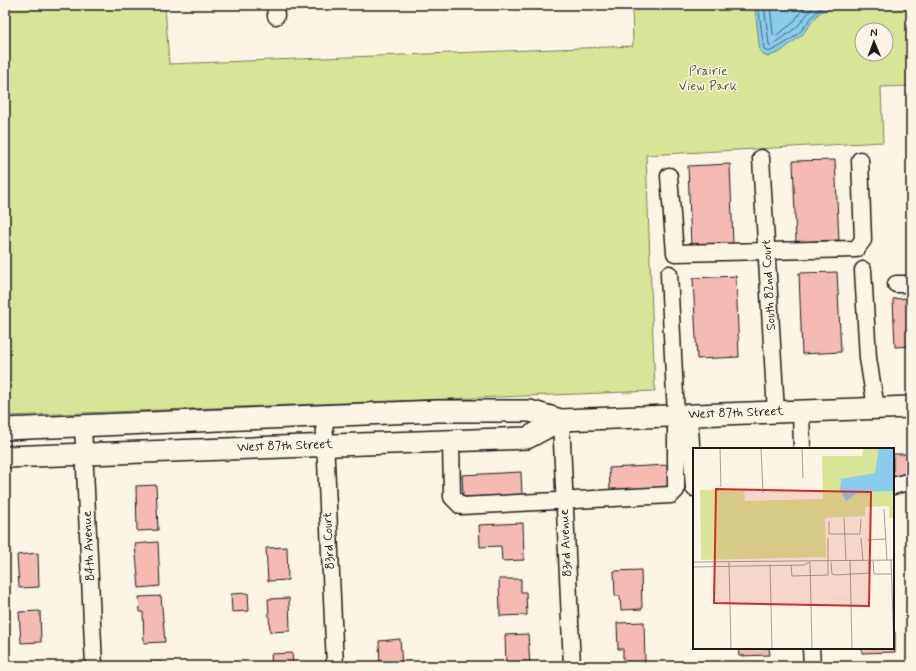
<svg xmlns="http://www.w3.org/2000/svg" width="916" height="671" viewBox="0 0 916 671" font-family="Mynerve,sans-serif">
  <rect width="100%" height="100%" fill="#fcf5e5"/>
  <filter id="ink" filterUnits="userSpaceOnUse"><feTurbulence type="fractalNoise" baseFrequency=".025" numOctaves="2"/><feDisplacementMap in="SourceGraphic" scale="8" xChannelSelector="R" yChannelSelector="G"/><feConvolveMatrix kernelMatrix="1 2 1 2 8 2 1 2 1" color-interpolation-filters="sRGB"/></filter>
  <g filter="url(#ink)">
    <path fill="#d8e597" stroke="#7a805a" fill-rule="evenodd" d="M5 5H165L169 64 633 46 632 5H911V86L881 87 883 142 646 155 655 391 5 416ZM862 30H886V54H862Z"/>
    <path fill="#8bcbec" stroke="#5f8599" d="M750 5H834L819 13 802 35 780 52 767 57 760 52 755 8Z"/>
    <g fill="none" stroke-linecap="round" stroke-linejoin="round">
      <path stroke="#48626f" stroke-width="1" d="M758 5 764 49 768 52C779 48 791 40 800 32 809 22 813 12 826 5
        M764 5 769 44 770 46 796 28 815 5
        M770 5 773 34 775 36 792 24 806 5"/>
    </g>
    <path fill="#f5bab2" stroke="#1c1c1c" d="M835 160 839 240 796 242 793 161Z
      M730 164 733 244 691 246 688 166Z
      M837 272 841 352 802 354 799 273Z
      M736 276 739 357 697 359 693 278Z
      M911 298V346L895 347 893 299Z
      M893 454H907L908 476 893 477Z
      M668 465 669 488 610 490 609 468Z
      M521 472 522 495 463 497 462 475Z
      M156 485 158 530 137 531 136 486Z
      M523 523 524 560 502 561 501 546 480 547 479 525Z
      M158 542 160 586 139 588 135 544Z
      M287 547 288 580 268 581 266 548Z
      M38 553 39 587 19 588 17 555Z
      M641 570 642 609 621 610 620 596H615L614 571Z
      M499 579H521V592H526L527 615 500 616Z
      M248 593 249 611 232 612 231 594Z
      M161 596 165 642 144 643 143 612H140L139 597Z
      M289 598 290 631 270 632 268 599Z
      M40 611 41 642 21 643 19 612Z
      M644 622 645 662H623V649H618L617 623Z
      M893 632H895V652L862 653V648H893Z
      M528 634 530 666H506L505 635Z
      M400 639 402 666H380L379 641Z
      M738 648H769L770 655 739 656Z
      M292 653 293 666H272L271 654Z
      M162 662V666H143V663Z"/>
    <g fill="none" stroke-linecap="round" stroke-linejoin="round">
      <g stroke="#1c1c1c" stroke-width="19">
        <path id="minor" d="M275 5 276 16
          M761 158 776 412
          M669 176 675 253 856 249 863 240 860 160
          M863 270 868 358 876 408
          M896 284H911
          M801 411 802 449
          M324 415 335 666
          M689 415 694 488
          M561 420 572 666
          M83 425 94 666
          M451 440 452 497 461 506 671 495 676 490V416L669 274
          M893 486 911 481
          M811 648 812 666"/>
      </g>
      <g stroke="#1c1c1c" stroke-width="24">
        <path id="major" d="M5 429 438 411H530L561 420 911 407
          M5 457 527 438 561 420"/>
      </g>
      <use href="#minor" stroke="#fcf5e5" stroke-width="16"/>
      <use href="#major" stroke="#fcf5e5" stroke-width="21"/>
    </g>
  </g>
  <g text-anchor="middle" dominant-baseline="central" stroke-width="3" stroke-linejoin="round" paint-order="stroke">
    <g font-size="13" fill="#545841" stroke="#fcf5e5">
      <text x="708" y="71">Prairie<tspan x="708" dy="15">View Park</tspan></text>
    </g>
    <g font-size="13" fill="#1c1c1c" stroke="#fcf5e5">
      <text transform="translate(769 285) rotate(-93)">South 82nd Court</text>
      <text transform="translate(736 413) rotate(-2)">West 87th Street</text>
      <text transform="translate(285 446) rotate(-2)">West 87th Street</text>
      <text transform="translate(329 541) rotate(-93)">83rd Court</text>
      <text transform="translate(566 543) rotate(-93)">83rd Avenue</text>
      <text transform="translate(89 546) rotate(-93)">84th Avenue</text>
    </g>
  </g>
  <g transform="translate(693 448)">
    <rect width="201" height="201" fill="#fcf5e5"/>
    <path d="M170 0H201V70H196V58L172 59V68L132 70 133 109 8 112 7 42 51 41 52 53 130 51 129 8H169Z" fill="#d8e597"/>
    <path d="M186 0H201V43L166 44 153 53 147 41 148 31 182 25Z" fill="#8bcbec"/>
    <path fill="none" stroke="#a29e95" stroke-width="1" d="M27 0 28 39M68 0 70 45M109 0 110 30M191 61 194 112M151 70 153 113M136 73V86H167L168 71M168 90 170 113M174 92 193 91M198 112 201 201M157 113 159 201M180 113 181 126H198M0 114 201 112M36 114 38 201M117 114 119 201M138 114 139 126 143 127 176 125V113M77 116 79 201M98 117 99 128 135 127V90M0 119 111 117 117 114"/>
    <path fill="#d62828" fill-opacity="0.15" stroke="#d62828" stroke-width="2" d="M23 41 178 44 176 158 21 155Z"/>
    <rect width="201" height="201" fill="none" stroke="#1c1c1c" stroke-width="2"/>
  </g>
  <rect width="916" height="671" fill="none" stroke="#fcf5e5" stroke-width="20"/>
  <rect x="10" y="10" width="896" height="651" fill="none" stroke="#1c1c1c" stroke-width="1.5" filter="url(#ink)"/>
  <g transform="translate(874 42) rotate(359)"><circle r="19" fill="#fcf5e5" stroke="#a29e95"/>
  <path d="M0-3L7 15L0 10L-7 15Z" fill="#1c1c1c"/>
  <text y="-6" font-size="11" font-weight="bold" text-anchor="middle" fill="#1c1c1c">N</text>
  </g>
</svg>
